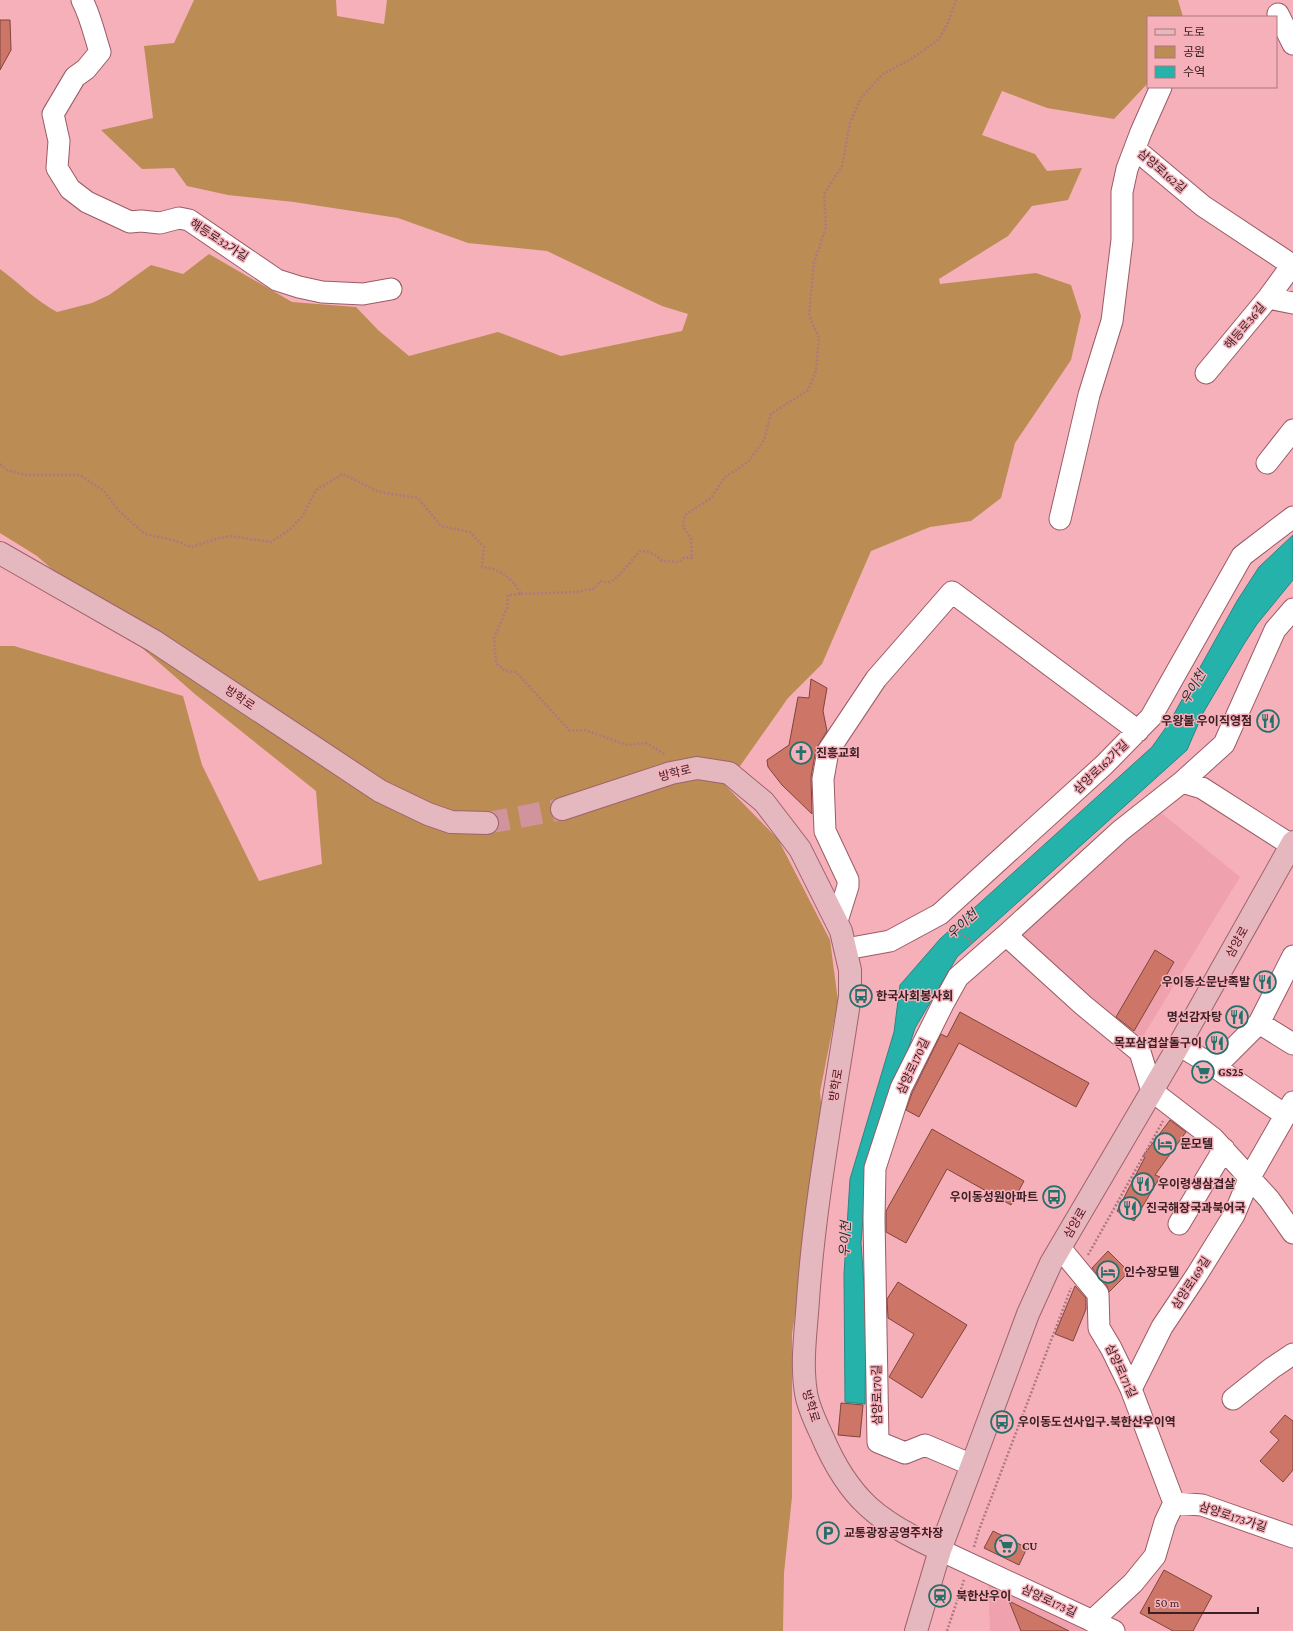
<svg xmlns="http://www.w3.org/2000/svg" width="1293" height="1631" viewBox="0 0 1293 1631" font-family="'Crimson Pro','Noto Sans KR',serif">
  <rect width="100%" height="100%" fill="#f6b0ba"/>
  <path fill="#efa2ad" d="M1159 811 1240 877 1139 1043 1018 937Z
    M988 1579 1085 1624V1631H990Z"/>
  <path fill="#bb8c53" d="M194 0H336L337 16 384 24 387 0H1178L1183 17H1148V83L1114 119 1047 108 1002 91 982 135 1035 154 1047 171 1082 168 1068 200 1032 206 1008 236 939 279 940 284 1036 273 1071 285 1081 316 1071 360 1015 443 1001 498 971 521 930 527 871 551 822 664 788 698 726 786 778 839 830 940 838 1001 820 1092 824 1135 792 1334V1497L784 1573 783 1631H0V646H14L183 696 202 765 259 881 322 864 316 791 196 695 37 556 0 533V269C19 283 36 301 57 312L92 303 109 295 151 265 183 274 209 254 292 302 356 307 378 330 409 356 498 332 561 356 682 331 688 314 662 306 547 251 468 243 398 218 294 202 228 195 187 186 174 168 142 169 101 130 153 118 144 46 174 43Z"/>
  <path fill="#24b2ab" stroke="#2b8683" d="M1293 535V580L1257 624 1244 644 1203 713 1187 750 957 957 915 1028 866 1179 861 1243 866 1314 865 1404 845 1402 844 1274 850 1179 894 1032 900 985 940 939 1152 747 1169 723 1237 601 1259 567Z"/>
  <path fill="#cd7567" stroke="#7f453c" d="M0 20H10L11 50 0 70Z
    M811 679 827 688 823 711 827 731 816 749 811 777 812 814 782 785 768 767 767 760 789 745 798 697 809 698Z
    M1155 950 1174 962 1134 1031 1116 1017Z
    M960 1012 1089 1083 1076 1107 959 1043 919 1117 906 1110 912 1093 941 1034 947 1037Z
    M1170 1120 1186 1132 1155 1175 1160 1177 1134 1221 1117 1211 1145 1157 1143 1156Z
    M932 1129 1024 1181 1011 1205 947 1169 906 1243 886 1232V1211Z
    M1108 1251 1129 1272 1109 1292 1107 1286 1092 1268Z
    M898 1282 967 1325 922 1398 889 1377 914 1334 888 1318 887 1299Z
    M1075 1286 1086 1298V1309L1073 1341 1055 1334Z
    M841 1403 863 1405 860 1437 838 1435Z
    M1285 1415 1293 1421V1470L1283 1482 1260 1461 1279 1440 1270 1432Z
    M993 1531 1027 1548 1019 1565 984 1548Z
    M1164 1570 1212 1596 1193 1631H1173L1140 1613Z
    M1009 1601 1069 1631H1021Z"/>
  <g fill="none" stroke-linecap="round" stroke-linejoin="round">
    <path stroke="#d1939c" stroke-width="22" stroke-dasharray="22 11" stroke-linecap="butt" d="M487 823 562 809"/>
    <g stroke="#9a5b65" stroke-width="23">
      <path id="minor" d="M82 0C91 17 94 34 100 52L86 69 75 77 53 114 59 141 57 168 70 189 87 202 130 222 141 221 160 223 179 218 189 220 277 280 299 287 322 292 363 294 391 289
        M1278 14 1293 44
        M1135 149 1203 206 1292 265 1268 298 1206 373
        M1268 298 1293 303
        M1267 463 1293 430
        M1060 519 1089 395 1112 321 1122 240V192L1127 169 1141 132 1161 87
        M1182 782 1224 744 1275 630 1293 609
        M837 921 848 886V880L825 831 823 779 828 751 876 679 952 592 1138 731
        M1006 935 1120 831 1182 782 1202 788 1291 845
        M846 949 890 941 940 914 1104 765 1151 717 1242 556 1293 517
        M1259 1023 1293 956
        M1179 1045 1215 1067 1285 1115
        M1215 1067 1259 1023 1293 1044
        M1179 1224 1224 1149
        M1060 1248 1098 1294 1099 1328 1111 1348 1131 1389 1174 1503
        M1131 1389 1162 1327 1196 1276 1234 1215 1250 1177 1293 1102
        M1233 1399 1272 1368 1293 1354
        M972 1465 925 1445 905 1453 878 1442 874 1219 875 1168 901 1088 943 1004 958 977 1006 935 1083 1005 1140 1052 1152 1091 1213 1138 1269 1199 1293 1233
        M940 1550 1114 1631
        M1092 1621 1133 1583 1155 1556 1165 1522 1174 1503 1202 1505 1293 1537"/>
    </g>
    <g stroke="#9e636c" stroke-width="24">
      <path id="major" d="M0 553 154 641 380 791 428 814 451 822 487 823
        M562 809 671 773 697 768 729 773 764 802 800 849 841 931 850 970V996C835 1097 815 1198 808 1300 806 1331 801 1362 806 1393 808 1407 816 1423 822 1436 849 1500 879 1522 940 1550
        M916 1631 940 1550 972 1465 1028 1314 1051 1263 1179 1045 1293 842"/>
    </g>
    <path stroke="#ad7880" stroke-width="2.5" stroke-dasharray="2 2" stroke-linecap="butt" d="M0 464 7 470 26 475H80L104 491 118 510 145 534 173 540 191 547 216 539 230 536 271 542 289 530 302 517 316 490 343 474 379 492 418 498 441 526 470 532 484 547 482 567C501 569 512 578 521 594L508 595 507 608 494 638 496 663 505 671 516 672 570 731 585 730 627 745 646 743 666 755
      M521 594 577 592 588 589 591 590 595 588 600 581C602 581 607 583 609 582 616 582 634 557 640 551 650 551 656 555 662 561L679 562 685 557 692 558 691 538 683 527 685 515 711 498 725 477 748 462 764 440 771 414 808 390 816 371 819 338 809 315 814 263 826 227 824 194 842 166 850 123 861 98 883 74 911 59 938 40 947 25 956 0
      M952 925 972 943
      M1088 1255 1163 1121
      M974 1547 979 1530 1071 1288
      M947 1631 964 1580"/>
    <use href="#minor" stroke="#fff" stroke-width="21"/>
    <use href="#major" stroke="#e5b7be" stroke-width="22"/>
  </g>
  <defs>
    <g id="restaurant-ring" transform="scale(1.15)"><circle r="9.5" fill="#f6b0ba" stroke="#26706c" stroke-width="1.5"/><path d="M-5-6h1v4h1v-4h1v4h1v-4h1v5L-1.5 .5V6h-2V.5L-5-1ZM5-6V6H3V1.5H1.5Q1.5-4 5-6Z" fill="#26706c"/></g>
    <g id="church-ring" transform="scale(1.15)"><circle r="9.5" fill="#f6b0ba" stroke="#26706c" stroke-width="1.5"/><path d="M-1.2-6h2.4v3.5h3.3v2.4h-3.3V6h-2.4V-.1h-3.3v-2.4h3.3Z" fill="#26706c"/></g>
    <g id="bus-ring" transform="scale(1.15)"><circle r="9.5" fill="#f6b0ba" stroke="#26706c" stroke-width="1.5"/><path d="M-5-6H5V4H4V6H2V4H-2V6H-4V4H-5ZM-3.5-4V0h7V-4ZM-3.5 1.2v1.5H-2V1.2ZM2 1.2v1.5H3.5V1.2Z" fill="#26706c"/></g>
    <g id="supermarket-ring" transform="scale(1.15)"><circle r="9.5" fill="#f6b0ba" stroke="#26706c" stroke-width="1.5"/><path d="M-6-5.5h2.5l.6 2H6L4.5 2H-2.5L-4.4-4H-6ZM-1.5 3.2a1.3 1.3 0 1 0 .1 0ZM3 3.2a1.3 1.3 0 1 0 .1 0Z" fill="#26706c"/></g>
    <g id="hotel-ring" transform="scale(1.15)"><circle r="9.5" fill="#f6b0ba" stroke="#26706c" stroke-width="1.5"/><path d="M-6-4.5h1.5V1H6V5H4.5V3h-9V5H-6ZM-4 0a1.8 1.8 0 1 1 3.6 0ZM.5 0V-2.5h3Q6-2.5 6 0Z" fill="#26706c"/></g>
    <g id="parking-ring" transform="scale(1.15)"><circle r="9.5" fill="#f6b0ba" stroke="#26706c" stroke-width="1.5"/><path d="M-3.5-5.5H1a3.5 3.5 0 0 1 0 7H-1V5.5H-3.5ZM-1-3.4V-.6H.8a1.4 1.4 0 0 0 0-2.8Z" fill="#26706c"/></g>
    <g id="station-ring" transform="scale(1.15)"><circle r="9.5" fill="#f6b0ba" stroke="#26706c" stroke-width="1.5"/><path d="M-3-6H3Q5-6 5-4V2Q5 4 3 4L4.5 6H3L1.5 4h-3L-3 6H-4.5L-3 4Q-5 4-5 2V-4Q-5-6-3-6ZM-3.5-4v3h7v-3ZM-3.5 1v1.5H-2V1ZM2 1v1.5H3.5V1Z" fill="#26706c"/></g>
  </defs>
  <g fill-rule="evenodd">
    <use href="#restaurant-ring" x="1268" y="721"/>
    <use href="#church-ring" x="801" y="753"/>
    <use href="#restaurant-ring" x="1265" y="982"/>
    <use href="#bus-ring" x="861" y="996"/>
    <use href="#restaurant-ring" x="1237" y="1017"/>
    <use href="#restaurant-ring" x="1217" y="1043"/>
    <use href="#supermarket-ring" x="1203" y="1072"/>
    <use href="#hotel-ring" x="1165" y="1144"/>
    <use href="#restaurant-ring" x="1143" y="1184"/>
    <use href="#bus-ring" x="1054" y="1197"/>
    <use href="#restaurant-ring" x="1130" y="1208"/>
    <use href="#hotel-ring" x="1108" y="1272"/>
    <use href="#bus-ring" x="1002" y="1422"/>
    <use href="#parking-ring" x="828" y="1533"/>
    <use href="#supermarket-ring" x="1006" y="1546"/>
    <use href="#station-ring" x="940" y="1596"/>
  </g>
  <g text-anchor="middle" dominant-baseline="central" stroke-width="3" stroke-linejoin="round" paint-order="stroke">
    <g font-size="12" fill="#3b2125" stroke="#f6b0ba">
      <text transform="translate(1162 171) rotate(41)">삼양로162길</text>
      <text transform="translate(219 240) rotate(33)">해등로32가길</text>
      <text transform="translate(1245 326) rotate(-50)">해등로36길</text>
      <text transform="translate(240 698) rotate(34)">방학로</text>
      <text transform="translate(1101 767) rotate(-44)">삼양로162가길</text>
      <text transform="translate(675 773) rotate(-14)">방학로</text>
      <text transform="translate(1237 942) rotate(-61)">삼양로</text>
      <text transform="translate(913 1066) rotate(-65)">삼양로170길</text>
      <text transform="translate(836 1085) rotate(-81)">방학로</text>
      <text transform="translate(1075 1223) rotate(-60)">삼양로</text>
      <text transform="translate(1191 1283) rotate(-57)">삼양로169길</text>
      <text transform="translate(1121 1371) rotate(65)">삼양로171길</text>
      <text transform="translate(877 1395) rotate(-91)">삼양로170길</text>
      <text transform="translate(811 1406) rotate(73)">방학로</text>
      <text transform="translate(1233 1517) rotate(18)">삼양로173가길</text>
      <text transform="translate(1049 1601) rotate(25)">삼양로173길</text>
    </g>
    <g font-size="12" font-weight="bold" fill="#3b2125" stroke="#f6b0ba" text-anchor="start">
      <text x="1252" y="721" text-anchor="end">우왕불 우이직영점</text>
      <text x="816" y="753">진흥교회</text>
      <text x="1250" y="982" text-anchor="end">우이동소문난족발</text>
      <text x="876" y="996">한국사회봉사회</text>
      <text x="1222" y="1017" text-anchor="end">명선감자탕</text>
      <text x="1202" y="1043" text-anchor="end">목포삼겹살돌구이</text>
      <text x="1218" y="1072">GS25</text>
      <text x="1180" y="1144">문모텔</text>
      <text x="1158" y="1184">우이령생삼겹살</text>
      <text x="1038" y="1197" text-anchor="end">우이동성원아파트</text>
      <text x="1146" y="1208">진국해장국과북어국</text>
      <text x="1124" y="1272">인수장모텔</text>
      <text x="1018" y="1422">우이동도선사입구.북한산우이역</text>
      <text x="844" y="1533">교통광장공영주차장</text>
      <text x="1022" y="1546">CU</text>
      <text x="956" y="1596">북한산우이</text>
    </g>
    <g font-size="13" font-style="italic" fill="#192f2d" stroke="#f6b0ba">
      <text transform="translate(1193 687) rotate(-60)">우이천</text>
      <text transform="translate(962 924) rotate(-43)">우이천</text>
      <text transform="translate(845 1239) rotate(-87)">우이천</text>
    </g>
  </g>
  <rect x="1147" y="16" width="130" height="72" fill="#f6b0ba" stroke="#ab777e"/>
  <rect x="1155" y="29" width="20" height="6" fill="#e5b7be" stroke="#ab777e"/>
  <text x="1183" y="36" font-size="12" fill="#3b2125">도로</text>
  <rect x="1155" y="46" width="20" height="12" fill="#bb8c53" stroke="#ab777e"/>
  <text x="1183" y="56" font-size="12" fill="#3b2125">공원</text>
  <rect x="1155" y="66" width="20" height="12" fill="#24b2ab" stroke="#ab777e"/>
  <text x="1183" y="76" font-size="12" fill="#3b2125">수역</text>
  <path d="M1149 1607v6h109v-6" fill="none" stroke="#3b2125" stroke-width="2"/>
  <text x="1155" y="1607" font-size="12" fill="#3b2125" stroke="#f6b0ba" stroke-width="3" paint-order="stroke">50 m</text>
</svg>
